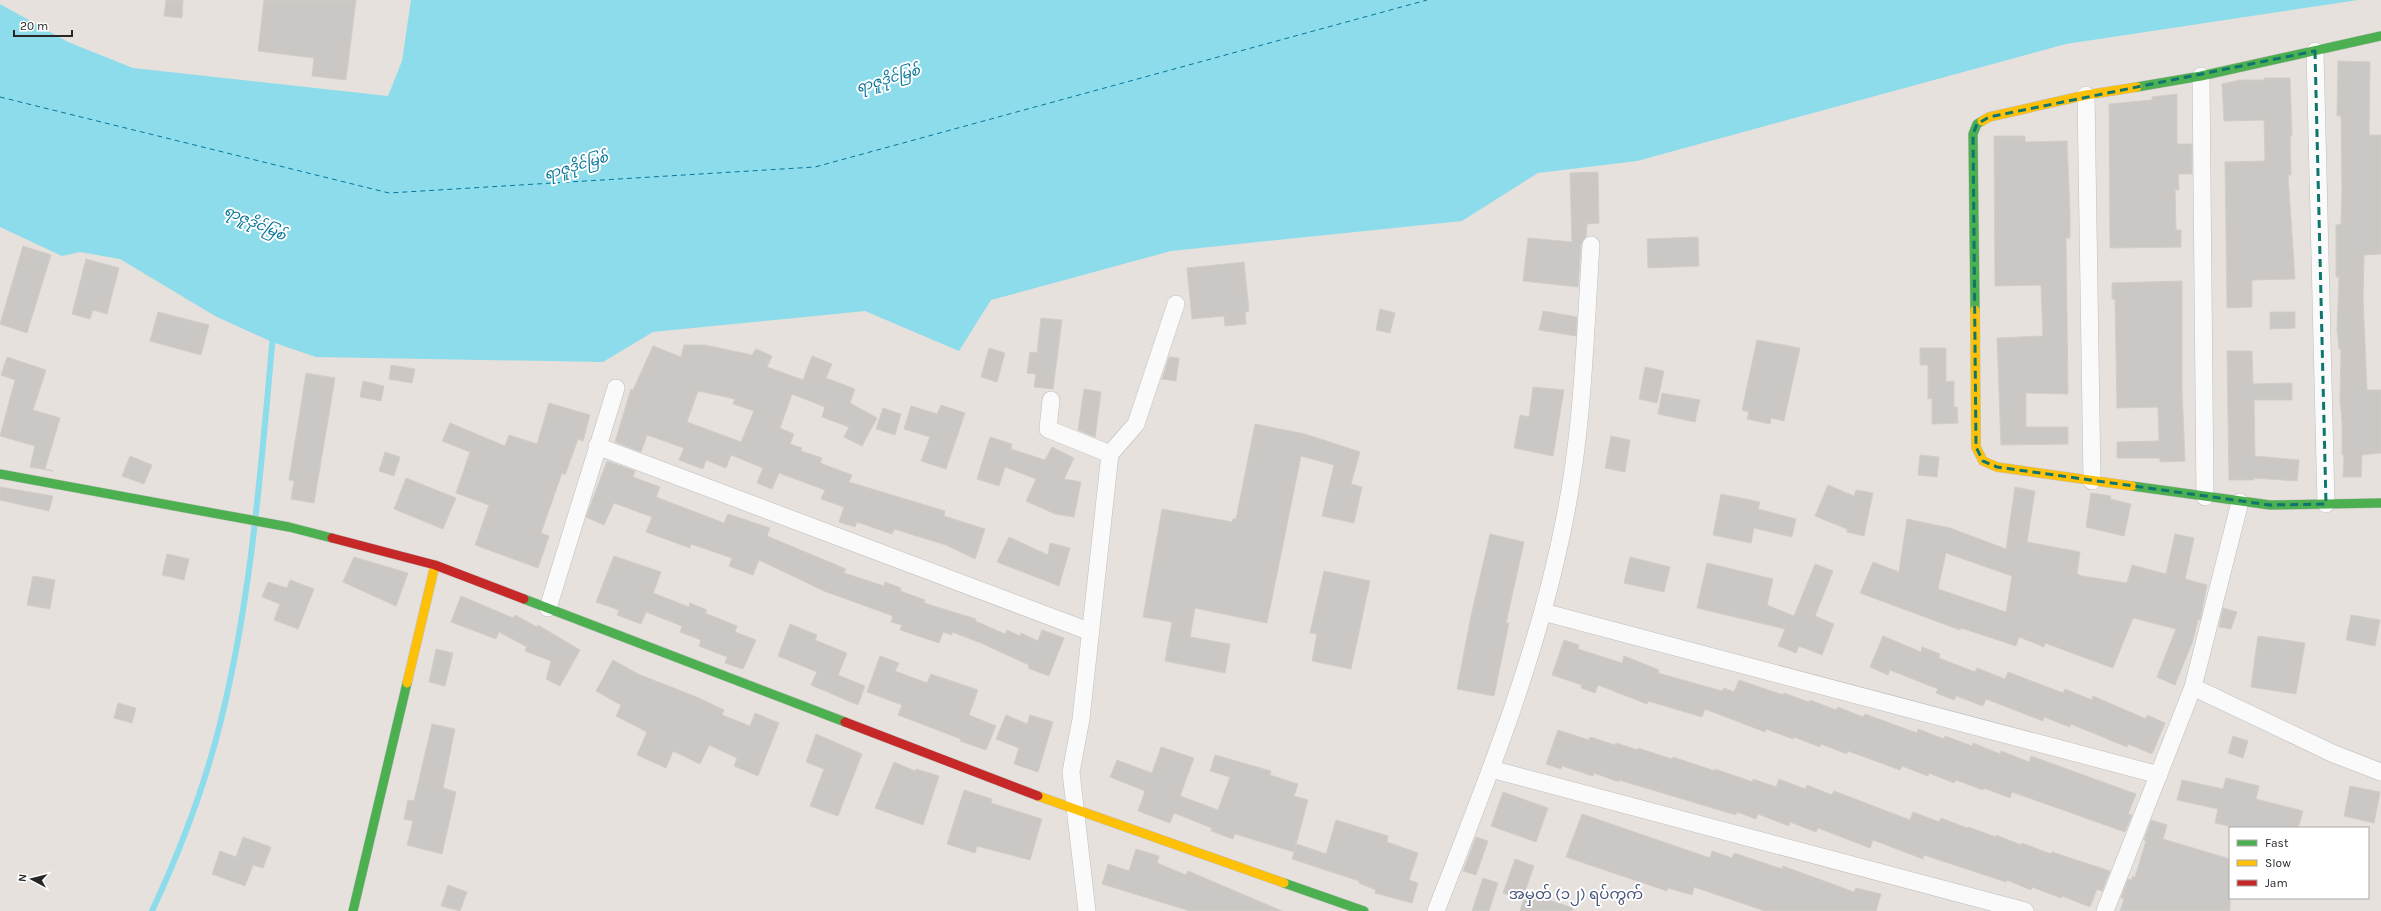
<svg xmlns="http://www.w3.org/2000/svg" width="2381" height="911" viewBox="0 0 2381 911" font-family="Karla,'Noto Sans Myanmar',sans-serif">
  <rect width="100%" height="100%" fill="#e6e1dc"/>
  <path fill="#8cdceb" d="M411 0H2358L2066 44 1637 161 1538 173 1462 221 1171 251 991 300 959 351 865 311 653 332 603 362 316 357 272 342 215 316 120 259 80 252 62 256 0 227V4L68 42 133 68 388 96 402 61Z"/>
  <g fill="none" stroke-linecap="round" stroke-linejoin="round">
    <path stroke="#8cdceb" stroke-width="6" d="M152 911C180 851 204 788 220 724 252 597 261 465 273 335"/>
    <path stroke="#08769a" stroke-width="1" stroke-dasharray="5 4" stroke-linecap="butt" d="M0 97 389 193 815 167 1427 0"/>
  </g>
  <path fill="#cbc7c4" stroke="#d1cdc8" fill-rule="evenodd" d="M166 0H183L182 18 164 16Z
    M264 0H356L346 80 312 76 314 58 258 51Z
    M2338 61 2370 62 2369 135H2381V254L2364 255 2363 298 2367 390H2381V453L2362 455 2361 477H2343L2344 455H2342V421L2340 400 2341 349H2339L2337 329 2339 277H2336V225L2341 224 2342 191 2341 116H2337Z
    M2264 78H2290L2292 136H2290L2291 175H2288L2295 279 2252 280V307L2227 308 2225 162 2265 161 2264 120 2224 121 2222 84 2240 80H2264Z
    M2177 94V144H2192V174H2178L2179 190H2175L2176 230H2181V247L2110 248 2109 104 2152 100V97Z
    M1994 136H2025V142L2067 141 2070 213V238H2066L2068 394 2026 393V427H2068V444L2001 445 1997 338 2043 336 2041 285 1995 286Z
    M1598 172 1599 223 1587 224 1586 237 1581 244 1578 287 1523 281 1528 238 1572 242 1570 173Z
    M1698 237 1699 266 1648 268 1647 239Z
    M23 246 51 255 27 333 0 324Z
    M86 259 119 268 107 314 93 310 90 319 72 314Z
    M1244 262 1249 311 1245 312 1246 324 1225 326 1224 316 1192 319 1187 268Z
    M2182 281V390L2185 461 2160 462V458H2117V442L2159 441 2158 407 2117 408 2115 299H2112V283Z
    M1380 309 1395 313 1390 333 1376 330Z
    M1543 311 1577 317 1576 336 1539 330Z
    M158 312 209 325 201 355 150 341Z
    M2270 312H2295V328L2270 329Z
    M1041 318 1062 320 1053 389 1034 387 1036 374 1027 373 1030 352 1037 353Z
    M1757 340 1800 348 1784 421 1771 418 1770 424 1747 419 1749 412 1742 410Z
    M684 345H705L752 355 756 349 772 356 767 367 803 380 812 356 832 364 826 378 855 389 850 403 877 418 862 446 844 437 849 427 822 417 825 407 792 394 780 428 794 434 790 444 802 448 801 451 822 458 820 463 852 475 849 482 945 511 944 516 985 529 975 559 946 545 894 529 892 534 857 522 855 527 839 522 844 507 821 499 825 490 779 473 772 489 757 483 763 468 731 455 726 468 706 460 703 469 679 460 684 448 647 435 641 452 615 442 631 389 633 390 653 346 681 357ZM698 391 735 399 733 404 754 411 741 442 687 422Z
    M989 348 1005 353 997 382 981 377Z
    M1920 348H1946V382L1954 381V407H1957L1958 423 1932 424V398L1928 399V365H1920Z
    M2227 351H2252L2253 384 2292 383V400H2254L2255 456 2299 460 2297 481 2254 478V480H2229Z
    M7 357 46 370 33 410 60 418 45 469 53 471 30 467 35 446 0 436 15 380 1 375Z
    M1169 357 1179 358 1176 381 1162 379Z
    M391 365 415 369 412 383 389 379Z
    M1645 367 1664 371 1657 403 1639 399Z
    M306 373 335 378 314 503 291 499 294 481 289 480Z
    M363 381 384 386 381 401 360 397Z
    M1533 387 1564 390 1553 456 1514 448 1520 415 1529 417Z
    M1084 389 1101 392 1095 437 1078 430Z
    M1662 393 1700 400 1695 422 1658 414Z
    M549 403 590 415 583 441 578 439 565 475 562 473 541 533 549 536 538 568 475 545 489 505 456 493 470 452 442 441 450 423 505 446 509 435 537 444Z
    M941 405 965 413 946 469 921 461 930 437 904 429 911 406 937 414Z
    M883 408 901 414 895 435 876 429Z
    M1255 424 1305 434 1360 452 1351 484 1362 487 1354 523 1322 516 1334 465 1301 456 1267 623 1195 608 1190 637 1230 644 1225 673 1165 661 1172 622 1143 617 1162 509 1232 522 1233 519H1236Z
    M1611 436 1630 440 1625 472 1605 468Z
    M990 437 1012 444 1011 449 1045 460 1052 447 1074 458 1064 479 1081 482 1074 517 1055 514 1026 501 1036 479 1005 467 999 486 977 479Z
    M385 452 400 457 394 476 379 471Z
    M1920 455 1939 457 1937 477 1918 475Z
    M130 456 152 465 144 484 122 476Z
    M607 461 635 471 633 477 660 487 656 497 724 523 728 514 770 528 767 536 846 569 844 573 884 586 885 582 901 588 900 591 925 600 924 603 976 619 975 621 1005 634 1007 630 1020 636 1021 633 1038 641 1042 630 1064 638 1049 676 1028 668 1029 665 981 643 952 632V635L943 632 939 643 900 630 902 625 891 622 893 616 824 591 759 560 753 575 729 566 732 558 691 544 690 548 646 532 652 517 614 503 604 525 586 517Z
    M406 478 456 498 443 529 394 509Z
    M1828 485 1854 496 1856 490 1873 493 1864 536 1847 532V529L1815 516Z
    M0 487 53 496 49 511 0 500Z
    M2015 487 2035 491 2027 542 2080 552 2077 574 2082 576 2127 583 2132 565 2166 574 2175 534 2194 538 2185 579 2207 585 2200 620H2198L2192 643 2175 685 2157 677 2176 629 2133 618 2113 668 2045 643 2044 647 2019 637 2016 646 1961 628 1960 630 1860 593 1873 562 1899 572 1907 519 1950 528 2006 549ZM1946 553 2012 576 2006 612 1938 589Z
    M2091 493 2111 496 2110 499 2131 504 2124 536 2086 527Z
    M1721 494 1760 502 1758 509 1796 519 1792 537 1754 528 1751 543 1713 535Z
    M1490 534 1524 542 1506 623H1509L1494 696 1457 689 1471 616Z
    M1009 537 1048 555 1050 543 1070 548 1059 586 997 562Z
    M167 554 189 559 184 580 162 575Z
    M614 556 661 572 653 593 689 607 690 603 707 610 705 613 737 626 735 632 756 640 743 669 725 663 727 657 699 646 701 640 680 632 682 626 646 612 641 624 617 615 619 610 596 602Z
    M354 557 408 573 396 606 343 582Z
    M1630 557 1670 567 1664 592 1624 583Z
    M1707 563 1773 579 1767 605 1794 616 1815 564 1833 571 1815 616 1834 624 1822 655 1799 646 1796 653 1778 646 1785 629 1697 608Z
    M1324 571 1370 581 1351 669 1312 661 1317 634 1310 633Z
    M33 576 55 580 50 609 27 605Z
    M290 580 314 589 298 629 274 620 280 604 262 597 268 582 287 588Z
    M461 596 513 618 515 615 537 627 538 625 580 650 560 686 546 679 551 661 525 651 527 647 499 632 496 639 451 622Z
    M2223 608 2237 612 2231 629 2219 627Z
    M2351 615 2380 620 2375 646 2346 640Z
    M790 624 817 635 815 640 847 653 838 675 865 686 858 705 811 685 817 672 778 656Z
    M1883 636 1921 652 1922 647 1940 654 1939 658 1975 672 1977 668 2005 679 2008 672 2063 693 2065 689 2092 700 2093 696 2146 719 2147 715 2165 723 2152 754 2128 744 2127 747 2071 724 2070 727 2044 717 2043 721 1986 699 1983 706 1956 696 1954 700 1936 693 1938 689 1890 670 1888 675 1870 667Z
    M2258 636 2305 643 2296 694 2251 687Z
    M1564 640 1579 645 1578 649 1622 663 1624 656 1659 670 1658 673 1722 691 1724 688 1734 692 1739 680 1783 695 1784 693 1809 702 1810 700 1836 710 1838 707 1863 717 1865 714 1917 733 1918 729 1944 739 1945 736 1972 746 1973 743 2000 754 2001 751 2029 762 2031 756 2136 794 2128 814 2132 815 2125 832 2012 792 2010 798 1984 788 1983 790 1956 780 1954 783 1929 773 1928 776 1902 766 1900 770 1848 751 1847 754 1821 744 1820 747 1794 737 1793 739 1766 729 1765 732 1705 709 1702 717 1648 701 1647 704 1598 685 1595 693 1581 688 1582 685 1552 675Z
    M436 649 453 653 445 686 429 682Z
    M880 656 899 663 895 671 927 683 931 674 978 690 969 715 996 726 986 750 960 741 961 739 898 715 902 705 867 692Z
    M613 660 638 674 699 698 724 710 722 715 750 726 755 713 779 723 758 776 734 766 737 758 709 745 700 764 673 751 666 768 637 755 647 732 616 716 621 705 596 691Z
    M118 703 136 708 132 723 114 718Z
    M1006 715 1027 724 1030 715 1053 722 1038 772 1014 764 1019 748 996 739Z
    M432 724 455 729 443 788 456 792 442 854 407 845 413 821 404 819 408 800 414 801Z
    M1558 730 1589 740 1590 737 1615 745 1616 743 1638 750V748L1672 759 1673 757 1715 771V769L1753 782V779L1776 787 1779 779 1805 789 1807 785 1832 795 1834 791 1910 820 1913 812 1939 822 1941 818 1967 828 1968 827 1996 837V835L2021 845 2022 843 2051 854 2052 852 2110 871 2102 891 2097 889 2090 907 2062 896 2061 898 2032 887 2031 890 2007 880 2006 882 1924 855 1923 859 1873 840 1870 848 1818 828 1816 832 1790 822 1789 826 1758 814 1756 819 1737 812 1736 815 1619 780V782L1594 773 1593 776 1562 766 1561 769 1546 764Z
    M816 734 862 754 838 816 810 806 824 769 806 762Z
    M2233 736 2248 741 2243 758 2228 753Z
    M1161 747 1194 758 1180 796 1218 810 1230 777 1210 771 1215 755 1271 771 1270 775 1298 784 1294 796 1308 800 1294 852 1235 834 1233 839 1211 831 1212 828 1174 813 1170 823 1138 811 1145 791 1110 777 1117 760 1152 773Z
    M894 762 915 771 916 769 939 776 923 825 875 808Z
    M2226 778 2259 786 2256 799 2303 811 2298 828H2237L2215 823 2218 809 2177 800 2182 780 2223 789Z
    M2350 786 2380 792 2374 823 2344 816Z
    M964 790 992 799 991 803 1042 819 1030 860 977 846 975 853 947 844Z
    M1503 792 1548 808 1536 842 1491 826Z
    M1582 814 1710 858 1712 851 1732 858 1734 853 1782 869 1783 866 1854 892 1856 888 1881 894 1876 911H1765L1694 887 1692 895 1668 888 1667 891 1566 857Z
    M1336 820 1388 836 1387 842 1418 853 1409 880 1418 883 1412 903 1375 893 1376 890 1359 883V881L1292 859 1297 844 1326 854Z
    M2151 820 2167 825 2163 839 2230 859V911H2120L2124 899 2121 898 2128 879 2131 880 2133 876 2135 877 2146 841 2144 840Z
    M243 837 271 847 263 868 253 865 245 886 212 874 220 851 236 857Z
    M1476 837 1488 841 1476 875 1463 871Z
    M1136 849 1159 856 1157 863 1186 875 1188 871 1282 911H1190L1102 884 1108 864 1129 871Z
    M1515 859 1534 866 1522 900 1503 893Z
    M1483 878 1498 883 1489 911H1472Z
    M448 885 467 892 460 911 441 906Z
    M1526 892 1573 908V911H1520Z"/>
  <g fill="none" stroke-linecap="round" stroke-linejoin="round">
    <g stroke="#bfbebe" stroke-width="18">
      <path id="street" d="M2315 51 2326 504
        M2201 76 2205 497
        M2086 95 2092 481
        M1051 400 1048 429 1110 454
        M597 446 1091 632
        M548 608 616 388
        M1543 612 2159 775
        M2193 687 2334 754 2381 772
        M1491 769 2025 911
        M1087 911 1071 772 1081 719 1110 454 1136 424 1176 304
        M1436 911C1486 783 1539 653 1565 517 1583 428 1585 336 1591 245
        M2105 911 2193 687 2240 502"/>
    </g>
    <g stroke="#bfbebe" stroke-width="10">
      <path id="fast" d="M2137 87 2201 76 2381 36
        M1975 310 1973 134 1977 124 1982 121
        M0 474 289 527 332 538
        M2132 486 2270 505 2381 503
        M524 599 845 722
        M1284 883 1364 911
        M353 911 407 683"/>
    </g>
    <g stroke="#bfbebe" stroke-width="10">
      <path id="slow" d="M1982 121 1989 117 2086 95 2137 87
        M1975 310 1976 447 1983 461 1997 467 2132 486
        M407 683 435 565
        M1038 796 1284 883"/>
    </g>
    <g stroke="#bfbebe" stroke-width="10">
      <path id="jam" d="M332 538 435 565 524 599
        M845 722 1038 796"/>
    </g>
    <use href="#street" stroke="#fbfafa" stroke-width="17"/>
    <use href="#fast" stroke="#4caf50" stroke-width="9"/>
    <use href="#slow" stroke="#ffc107" stroke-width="9"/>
    <use href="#jam" stroke="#c62828" stroke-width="9"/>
  </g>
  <path fill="none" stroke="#0f766e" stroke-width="3" stroke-dasharray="8 5" stroke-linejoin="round" d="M2315 51 2326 504 2270 505 1997 467 1983 461 1976 447 1973 134 1977 124 1989 117Z"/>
  <g text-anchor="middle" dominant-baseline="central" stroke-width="4" stroke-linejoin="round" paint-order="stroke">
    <g font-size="14" font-style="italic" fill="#08769a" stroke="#fff">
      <text transform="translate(888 79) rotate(-16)">ရာဇူဒိုင်မြစ်</text>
      <text transform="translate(576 166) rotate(-16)">ရာဇူဒိုင်မြစ်</text>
      <text transform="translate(255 223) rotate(24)">ရာဇူဒိုင်မြစ်</text>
    </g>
    <g font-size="15" fill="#465479" stroke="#fff">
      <text x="1576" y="894">အမှတ် (၁၂) ရပ်ကွက်</text>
    </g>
  </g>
  <rect x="2229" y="827" width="140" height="72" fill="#ffffff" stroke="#a9a9a9"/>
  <rect x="2237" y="840" width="20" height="6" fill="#4caf50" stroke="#a9a9a9"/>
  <text x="2265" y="847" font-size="12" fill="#272727">Fast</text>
  <rect x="2237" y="860" width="20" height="6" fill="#ffc107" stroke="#a9a9a9"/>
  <text x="2265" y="867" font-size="12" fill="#272727">Slow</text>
  <rect x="2237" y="880" width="20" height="6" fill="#c62828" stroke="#a9a9a9"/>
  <text x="2265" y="887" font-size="12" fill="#272727">Jam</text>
  <g transform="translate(32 879) rotate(277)" stroke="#ffffff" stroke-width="3" paint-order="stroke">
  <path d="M0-3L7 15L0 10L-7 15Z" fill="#272727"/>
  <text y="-6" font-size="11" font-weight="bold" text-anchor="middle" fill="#272727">N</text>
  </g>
  <path d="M14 30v6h58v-6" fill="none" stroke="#272727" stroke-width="2"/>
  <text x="20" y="30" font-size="12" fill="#272727" stroke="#ffffff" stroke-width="3" paint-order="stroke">20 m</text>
</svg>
